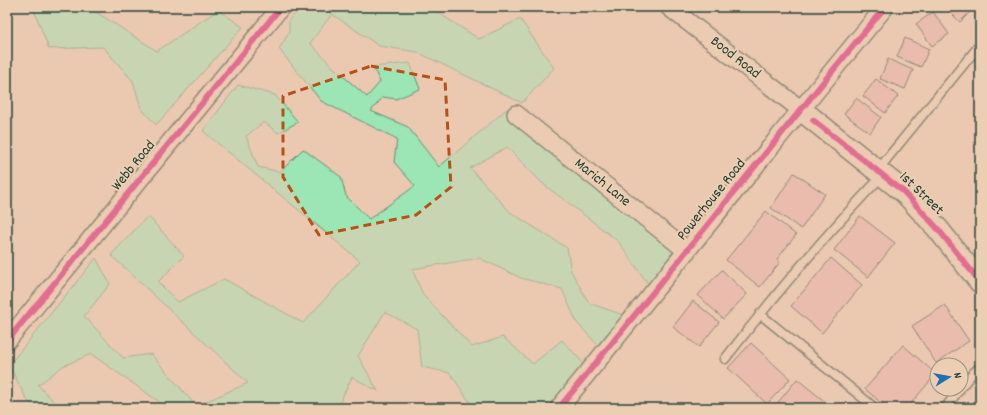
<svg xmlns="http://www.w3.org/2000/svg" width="987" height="415" viewBox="0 0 987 415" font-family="Dekko,sans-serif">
  <rect width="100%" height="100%" fill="#ebc8b0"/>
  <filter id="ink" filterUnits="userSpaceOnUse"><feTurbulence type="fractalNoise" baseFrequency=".025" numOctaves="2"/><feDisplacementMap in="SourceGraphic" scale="8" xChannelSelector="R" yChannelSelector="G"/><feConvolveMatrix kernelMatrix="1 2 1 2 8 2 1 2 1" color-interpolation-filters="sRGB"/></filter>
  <g filter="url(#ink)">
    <path fill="#9ce5b4" stroke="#5e9174" d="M31 7H88L157 51 218 10 243 27 156 125 141 108 133 81 103 47 49 49 34 10Z
      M301 7H429L479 39 520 19 554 68 522 103 417 52 379 46 332 14 310 43 333 67 367 97 380 82 373 67 410 63 420 89 396 99 383 97 371 111 408 127 439 167 507 109 674 249 651 288 618 241 542 183 507 147 470 168 510 212 567 248 571 271 589 303 623 315 598 345 577 323 562 289 521 278 479 258 412 269 423 295 472 347 503 337 533 364 562 340 584 364 547 408H474L450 373 422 367 417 329 385 312 358 356 378 391 352 377 337 408H168L91 354 63 366 38 385 60 408H36L27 400 9 365 96 258 110 284 84 316 123 358 151 354 196 406 248 383 111 255 148 216 184 256 158 282 178 302 224 279 303 323 360 261 203 131 238 85 275 95 298 122 278 133 264 122 246 136 258 167 280 172 303 149 341 177 346 196 369 219 415 186 394 162 397 139 321 101 279 49 289 33V20Z"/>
    <path fill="#e9aea9" stroke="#1f3d34" d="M945 7H975L960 22Z
      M933 12 949 34 932 46 916 24Z
      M905 38 929 49 921 67 897 57Z
      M888 59 913 70 905 89 880 79Z
      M876 79 898 96 885 113 863 96Z
      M856 98 881 117 870 133 844 114Z
      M794 173 825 194 801 229 771 208Z
      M766 211 796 235 777 259 780 262 760 287 726 260Z
      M860 216 895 243 868 277 834 250Z
      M831 258 862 285 822 333 791 306Z
      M722 270 747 294 723 319 698 295Z
      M693 301 719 322 699 347 673 327Z
      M945 305 969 341 936 363 912 326Z
      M751 343 790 379 767 404 728 368Z
      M903 345 936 374 907 408H887L865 389Z
      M797 379 828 404 825 408H779L776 405Z
      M980 395V408H967Z"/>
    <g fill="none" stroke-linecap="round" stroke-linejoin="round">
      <g stroke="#1f3d34" stroke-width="11">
        <path id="service" d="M877 171 978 47 980 48
          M760 314 875 408
          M725 359C774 296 826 234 882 176
          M961 387 972 374 980 367
          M945 408 960 389"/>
      </g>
      <g stroke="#1f3d34" stroke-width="20">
        <path id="minor" d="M669 7 800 109
          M516 114 687 251
          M7 341 281 7
          M559 408C668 275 775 140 885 7"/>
      </g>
      <g stroke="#1f3d34" stroke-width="24">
        <path id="tertiary" d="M800 109 904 192 938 229 980 282"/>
      </g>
      <use href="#service" stroke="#eccfb2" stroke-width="8"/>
      <use href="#minor" stroke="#eccfb2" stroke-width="17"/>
      <use href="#tertiary" stroke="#eccfb2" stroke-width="21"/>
      <g stroke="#eccfb2" stroke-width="8">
        <path id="cycleway" d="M813 120 904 192 938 229 980 282
          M7 341 281 7
          M559 408C668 275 775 140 885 7"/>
      </g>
      <use href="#cycleway" stroke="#d6006c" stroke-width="6"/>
    </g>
  </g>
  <path d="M0 0H987V415H0ZM371 66 445 80 451 187 416 215 319 235 283 177V96Z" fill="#ebc8b0" fill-opacity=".55" fill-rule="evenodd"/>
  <path fill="none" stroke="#b65216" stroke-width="3" stroke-dasharray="8 5" stroke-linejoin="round" d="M371 66 445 80 451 187 416 215 319 235 283 177V96Z"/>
  <g text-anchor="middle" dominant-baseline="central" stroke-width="4" stroke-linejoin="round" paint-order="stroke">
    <g font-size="15" fill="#1f3d34" stroke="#eccfb2">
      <text transform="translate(735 58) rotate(38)">Bood Road</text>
      <text transform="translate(134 166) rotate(-51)">Webb Road</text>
      <text transform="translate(602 183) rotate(39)">Marich Lane</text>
      <text transform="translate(921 194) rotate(44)">1st Street</text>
      <text transform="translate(712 200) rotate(-51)">Powerhouse Road</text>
    </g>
  </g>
  <rect width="987" height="415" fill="none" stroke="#eccfb2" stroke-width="24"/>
  <rect x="12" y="12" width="963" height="391" fill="none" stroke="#1f3d34" stroke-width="1.5" filter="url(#ink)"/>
  <g transform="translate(949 377) rotate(79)"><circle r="19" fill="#eccfb2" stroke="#9a9580"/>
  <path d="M0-3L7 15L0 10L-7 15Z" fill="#1f6fb2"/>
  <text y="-6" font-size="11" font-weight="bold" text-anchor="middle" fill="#1f3d34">N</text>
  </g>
</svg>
